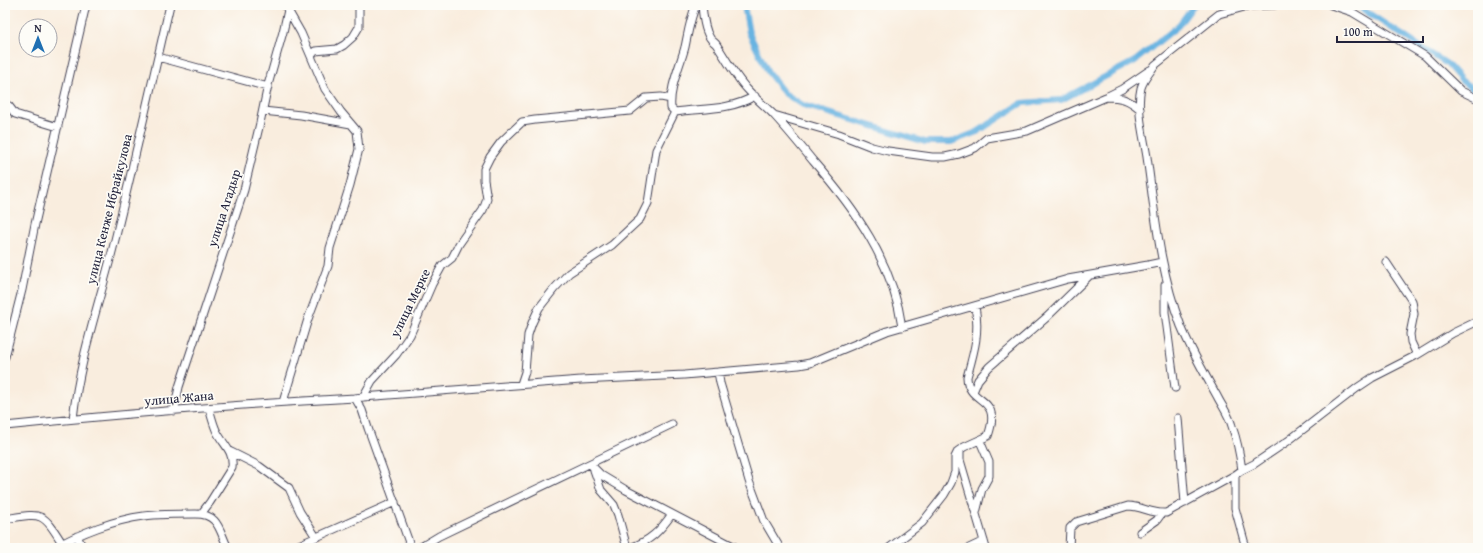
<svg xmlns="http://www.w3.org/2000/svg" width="1483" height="553" viewBox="0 0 1483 553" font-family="'Gentium Book Plus',serif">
  <rect width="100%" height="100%" fill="#fdfcf7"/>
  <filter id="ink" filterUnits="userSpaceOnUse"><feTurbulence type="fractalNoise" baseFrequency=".025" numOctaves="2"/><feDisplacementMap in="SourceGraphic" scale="8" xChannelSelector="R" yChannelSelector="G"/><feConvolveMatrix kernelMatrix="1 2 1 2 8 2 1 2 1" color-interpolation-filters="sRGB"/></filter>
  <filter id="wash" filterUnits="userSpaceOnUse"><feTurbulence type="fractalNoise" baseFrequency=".012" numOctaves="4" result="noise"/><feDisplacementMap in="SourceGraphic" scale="16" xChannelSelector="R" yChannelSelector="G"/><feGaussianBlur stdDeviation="0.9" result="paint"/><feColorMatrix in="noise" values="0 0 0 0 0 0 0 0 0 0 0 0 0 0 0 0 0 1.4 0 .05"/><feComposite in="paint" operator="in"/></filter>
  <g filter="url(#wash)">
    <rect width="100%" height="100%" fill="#f9edde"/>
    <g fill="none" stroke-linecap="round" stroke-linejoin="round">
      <path stroke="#68b3e1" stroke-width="6" d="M744 5 749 33 768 72 784 93 803 105 925 142H951L977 132 1022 103 1061 100 1135 61 1178 26 1194 5
        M1356 5 1447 64 1462 81 1478 93"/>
    </g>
  </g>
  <g filter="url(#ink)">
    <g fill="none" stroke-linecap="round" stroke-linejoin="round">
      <g stroke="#424053" stroke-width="9">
        <path id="minor" d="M702 5C703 15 704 29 710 38 711 40 714 42 716 44 726 59 735 76 747 89 755 98 765 106 773 114 787 129 800 145 813 161 855 209 893 262 902 327
          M1331 5 1352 12 1425 56 1461 91 1478 99
          M311 56 315 51 337 49 344 45 353 37 359 27V5
          M158 57 268 87
          M1108 96 1122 89 1150 70
          M5 104 9 106 15 114 58 127
          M263 111 301 115 351 124
          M675 112 671 108C669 88 680 66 685 47 688 33 690 19 696 5
          M675 112C704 108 728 111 755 96
          M774 115 839 134 872 147 888 151 932 157H945L959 154 975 148 987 138 1027 131 1106 97C1121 97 1128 99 1140 109
          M1386 262 1412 301 1414 314 1410 334 1411 342 1417 355
          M1165 285V312L1175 388
          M5 357 22 290 35 224 86 5
          M718 372 720 383 749 481 764 521 780 548
          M521 384 525 372 528 335 532 323 539 308 554 289 569 273 612 245 640 219 648 203 656 150 675 112
          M973 392 978 380 989 367 1047 317 1089 276
          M363 397 372 381 396 355 410 335 432 284 442 266 452 258 459 244 483 210 487 199 484 180V169L490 157 501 142 522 122 535 120 630 111 646 98 661 97 671 99
          M355 398 362 410 368 428 411 548
          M283 402 308 319 328 266 330 248 350 185 359 149 357 131 341 112 325 89 301 33 285 5
          M174 411 179 387 244 190 260 123 268 85 283 32 288 10
          M1178 418 1185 503
          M73 419C79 361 99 304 113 248 133 167 151 86 170 5
          M5 426C121 414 238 404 355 398L363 397 581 380 684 375 799 365 810 363 834 353 887 331 1068 279 1148 265 1162 262
          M960 450V460L986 548
          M231 452 259 466 289 488 300 512 316 537
          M590 464 601 475 626 490 737 548
          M594 470 601 490 614 505 618 515 627 548
          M1242 470 1254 464 1288 441 1357 388 1372 378 1417 355 1453 333 1478 321
          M1235 475V508L1246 548
          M976 513 982 489 989 476V462L980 441
          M201 514 210 502 232 467C234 450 222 444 216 430 213 423 211 415 209 408
          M5 519C42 513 42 511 62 543
          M1140 532 1157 520 1162 513
          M77 536 83 548
          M54 548C80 533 114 520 144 516 161 514 179 514 196 514 218 514 219 529 227 546
          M292 548 395 502
          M419 548 439 536 672 424
          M630 548C650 541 660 531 672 514
          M889 548 922 523 944 495 951 483 955 472V457L958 451 964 447 988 436C1003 394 968 406 967 377 974 352 980 333 975 306
          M969 548 984 541
          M1069 548 1070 528 1076 522 1128 506C1141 506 1152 514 1166 513L1235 475 1242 470C1240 455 1237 440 1232 426 1229 415 1222 406 1217 396 1204 373 1191 350 1181 326 1160 272 1155 214 1147 157 1144 138 1136 108 1141 88 1143 80 1150 72 1155 65L1219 14 1248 6 1275 5"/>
      </g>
      <use href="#minor" stroke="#fff" stroke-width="7"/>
    </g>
  </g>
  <g text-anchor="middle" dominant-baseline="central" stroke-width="3.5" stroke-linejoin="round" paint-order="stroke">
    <g font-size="13" fill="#22223b" stroke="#fdfcf7">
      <text transform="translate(224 208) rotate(-72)">улица Агадыр</text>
      <text transform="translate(109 209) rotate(-76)">улица Кенже Ибрайкулова</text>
      <text transform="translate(410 303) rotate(-64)">улица Мерке</text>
      <text transform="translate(179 398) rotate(-5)">улица Жана</text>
    </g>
  </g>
  <rect width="1483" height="553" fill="none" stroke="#fdfcf7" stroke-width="20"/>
  <g transform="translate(38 38)"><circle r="19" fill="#fdfcf7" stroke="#a5a5ac"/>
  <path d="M0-3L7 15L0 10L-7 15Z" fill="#1f6fb2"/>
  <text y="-6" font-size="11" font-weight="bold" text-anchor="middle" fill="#22223b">N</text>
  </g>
  <path d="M1337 36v6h86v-6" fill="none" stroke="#22223b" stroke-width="2"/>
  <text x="1343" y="36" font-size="12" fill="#22223b" stroke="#fdfcf7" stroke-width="3" paint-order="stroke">100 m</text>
</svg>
